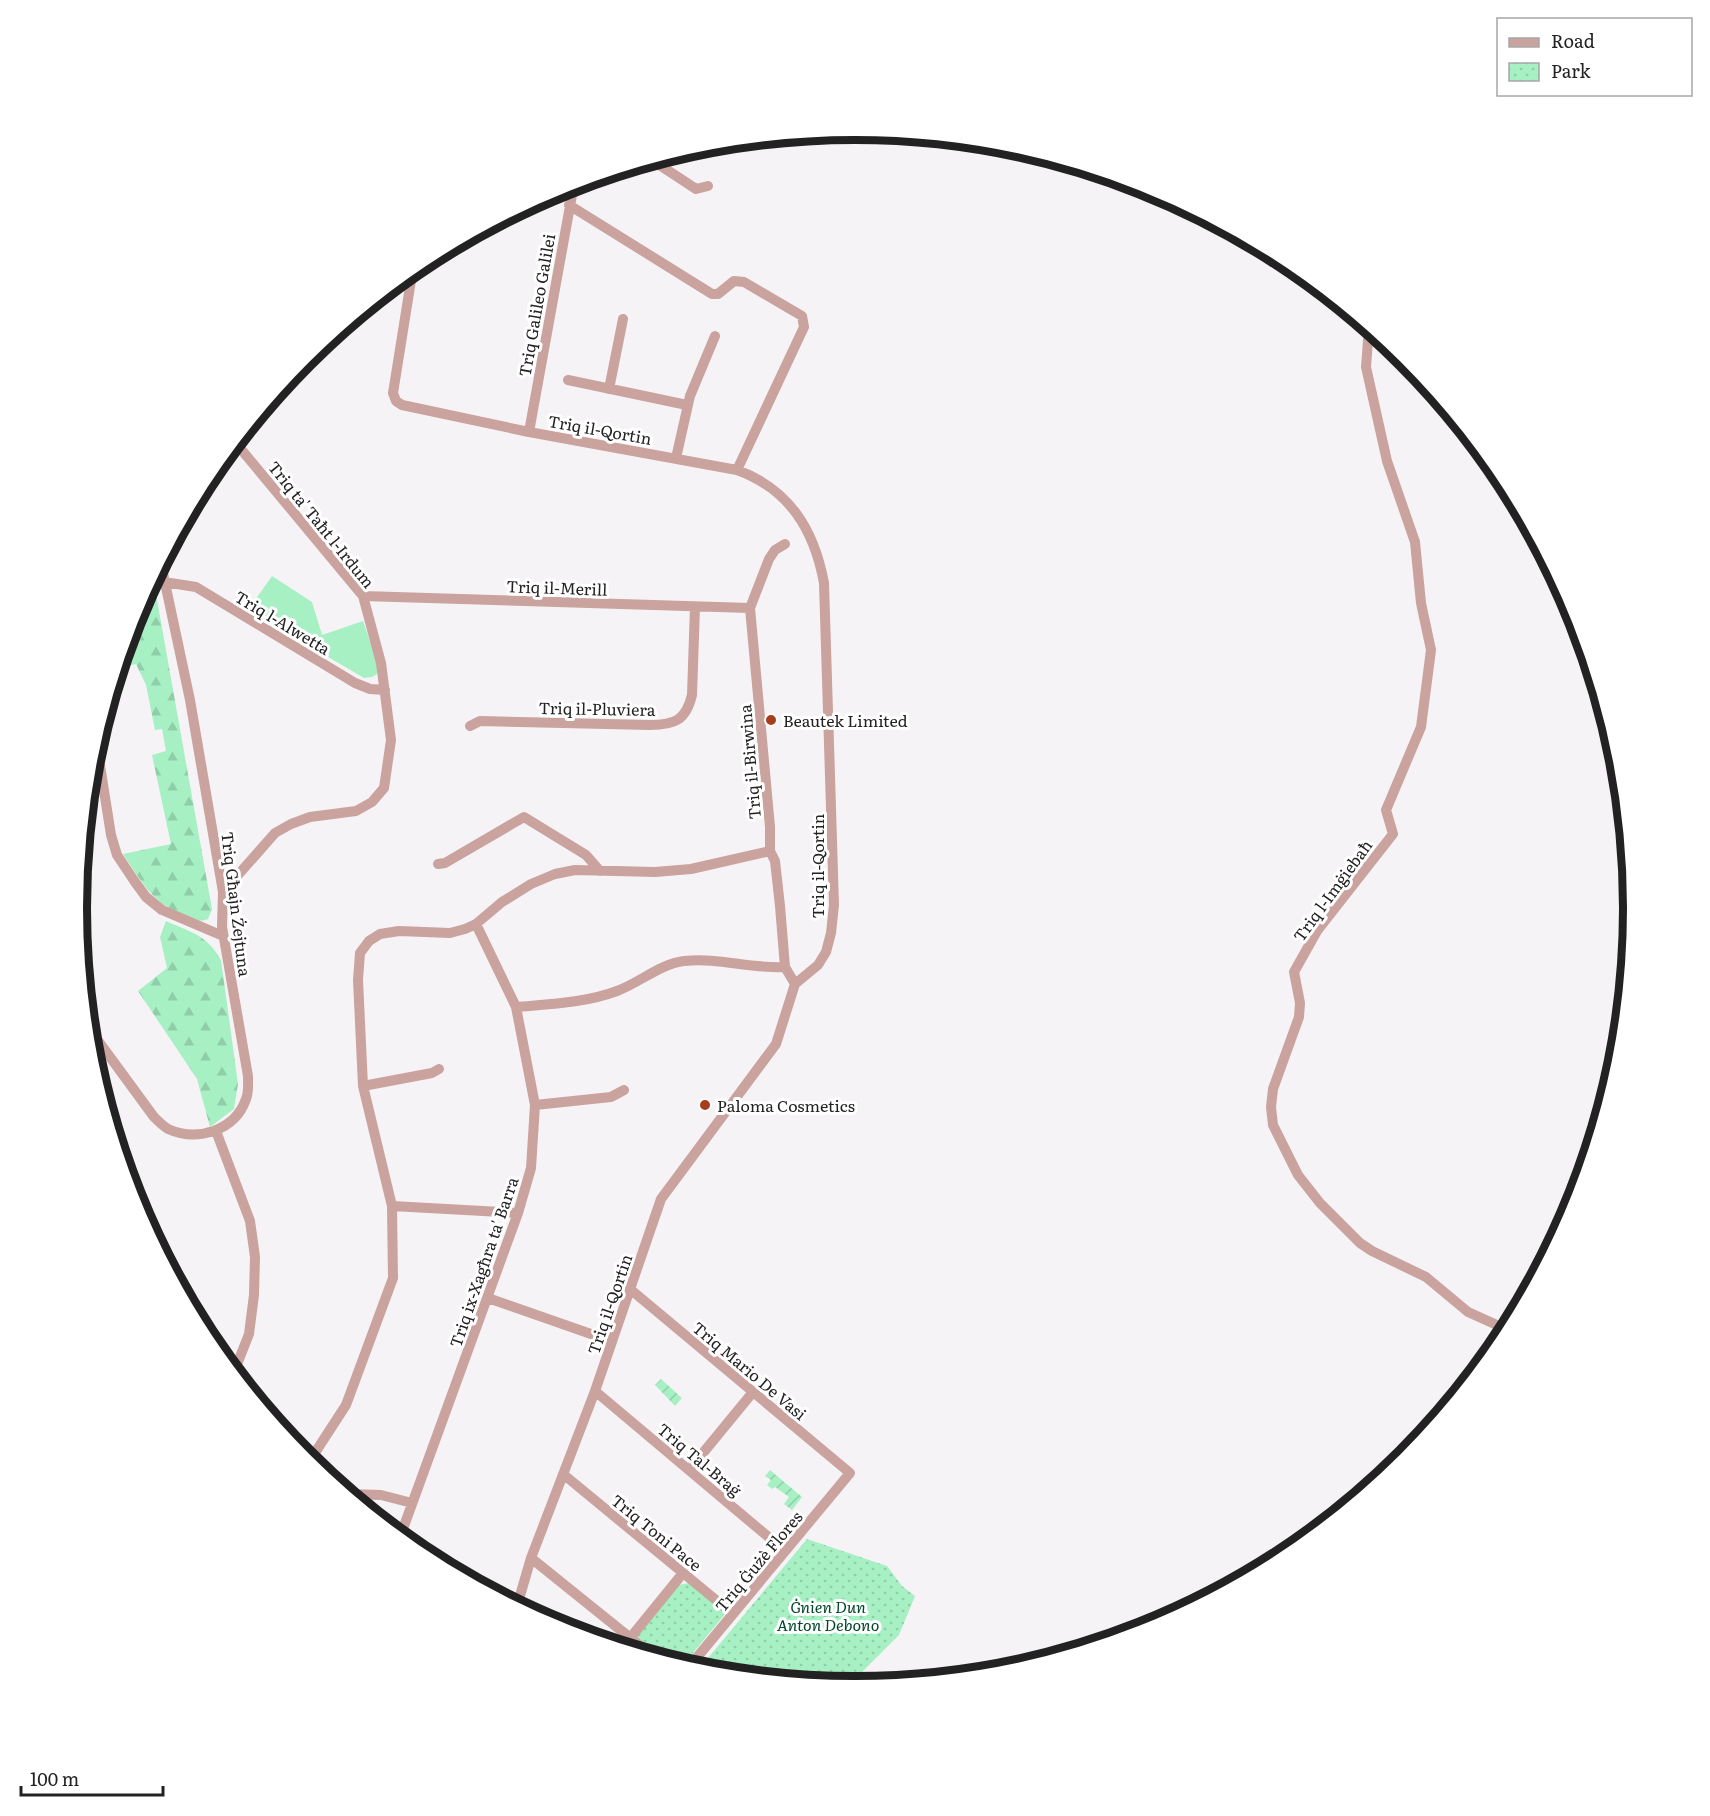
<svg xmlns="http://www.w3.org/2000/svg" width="1710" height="1816" viewBox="0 0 1710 1816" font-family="Literata,serif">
  <defs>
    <pattern id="forest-firs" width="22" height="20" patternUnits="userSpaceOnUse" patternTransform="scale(1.5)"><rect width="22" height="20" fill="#a6f0c4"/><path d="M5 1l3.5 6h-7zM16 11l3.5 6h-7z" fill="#8fcea8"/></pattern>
    <pattern id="park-dots" width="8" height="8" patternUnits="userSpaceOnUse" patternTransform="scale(1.5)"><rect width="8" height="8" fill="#a6f0c4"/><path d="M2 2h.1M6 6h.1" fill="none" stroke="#8fcea8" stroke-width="1.8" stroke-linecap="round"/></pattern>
    <pattern id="garden-furrows" width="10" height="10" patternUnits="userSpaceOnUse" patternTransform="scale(1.5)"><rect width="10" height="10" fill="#a6f0c4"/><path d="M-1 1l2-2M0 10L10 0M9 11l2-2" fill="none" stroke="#8fcea8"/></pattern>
  </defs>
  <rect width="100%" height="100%" fill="#f6f3f7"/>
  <path fill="#a6f0c4" d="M272 576 312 602 322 635 363 621 379 667 377 674 372 677 364 678 248 610Z"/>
  <path fill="url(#forest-firs)" d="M153 577 212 909 208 919C199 923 194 919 185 916 152 903 142 882 123 854L171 844 152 755 166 751 162 729 155 730 146 685 136 664 127 666 124 648 131 624 139 623 137 608Z
    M166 921C192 933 206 934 221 960L238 1084 234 1109 210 1127 197 1079 138 991 167 968 160 937Z"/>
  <path fill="url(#park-dots)" d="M807 1539 887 1566 902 1586 915 1596 899 1635 851 1683 806 1682 698 1670Z
    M689 1583 726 1613 683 1665 661 1659 635 1637 678 1585Z"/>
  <path fill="url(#garden-furrows)" d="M661 1379 682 1398 675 1406 655 1385Z
    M770 1470 802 1497 792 1510 784 1504 789 1497 775 1487 772 1489 767 1485 771 1480 765 1476Z"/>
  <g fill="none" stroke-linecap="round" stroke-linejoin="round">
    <path stroke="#caa29e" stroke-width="10" d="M652 160 696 189 708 186
      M569 205 712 294H718L734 281 744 282 802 316 804 327 737 470
      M413 268 393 393 396 401 402 405 529 432 737 470C789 489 814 529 824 583L834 905 831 933 826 952 818 965 795 984 776 1044 661 1199 595 1391 531 1558 517 1606
      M1369 327 1366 367 1387 461 1415 542 1421 603 1431 650 1421 727 1386 810 1393 834 1317 931 1294 972 1300 1003 1299 1017 1273 1089 1271 1107 1273 1125 1298 1175 1320 1203 1360 1243 1372 1251 1426 1277 1468 1312 1508 1330
      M568 380 687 405
      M609 389 623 319
      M529 432 574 184
      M676 458 690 396 715 336
      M785 544 775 550 769 559 750 608 770 827V851L775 861 780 906 785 967 795 984
      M164 582 196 587 355 683 370 689 385 690
      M363 596 750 608
      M470 726 480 721 650 725C675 725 686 720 692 695L695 607
      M96 740 111 835 117 855 135 882 146 897 162 910 223 936
      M438 864 445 863 524 817 586 855 600 871
      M223 892 275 833 291 824 310 817 356 811 372 802 384 788 391 740 381 663 363 596 235 442
      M516 1007C550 1004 585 1003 617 991 639 983 660 964 684 961 718 957 751 969 785 967
      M88 1027 154 1117C158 1121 163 1126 168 1129 197 1142 235 1131 246 1099 249 1092 248 1083 248 1076L222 927 223 892 190 700 161 564
      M363 1086 432 1073 439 1069
      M535 1105 611 1097 624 1090
      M216 1131 250 1221 255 1257 254 1295 249 1334 234 1372
      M392 1206 518 1213
      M630 1289 850 1473 689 1667
      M488 1298 611 1341
      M595 1391 785 1551
      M309 1462 346 1405 393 1278 392 1206 363 1086 358 980 360 953 369 941 380 934 399 931 450 933 465 929 476 924 502 902 531 884 555 874 575 870 655 872 691 869 770 851
      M689 1470 753 1392
      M563 1474 733 1614
      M348 1494 381 1495 412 1503
      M400 1537 518 1213 531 1168 535 1105 516 1007 476 924
      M531 1558 654 1657
      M631 1637 683 1573"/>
  </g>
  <g fill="#a63e1d" stroke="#fff" stroke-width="2">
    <circle cx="771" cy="720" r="6"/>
    <circle cx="705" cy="1105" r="6"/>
  </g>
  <g text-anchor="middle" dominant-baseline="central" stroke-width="6" stroke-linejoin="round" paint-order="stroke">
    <g font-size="16" fill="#232223" stroke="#fff">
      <text transform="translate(536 305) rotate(-80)">Triq Galileo Galilei</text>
      <text transform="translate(600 429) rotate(10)">Triq il-Qortin</text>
      <text transform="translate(322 524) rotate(51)">Triq ta' Taħt l-Irdum</text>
      <text transform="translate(557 587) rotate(2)">Triq il-Merill</text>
      <text transform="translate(283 622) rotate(31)">Triq l-Alwetta</text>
      <text transform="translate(597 708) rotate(1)">Triq il-Pluviera</text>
      <text transform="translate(749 762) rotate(-95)">Triq il-Birwina</text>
      <text transform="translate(817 866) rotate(-90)">Triq il-Qortin</text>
      <text transform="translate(1332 890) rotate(-54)">Triq l-Imġiebaħ</text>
      <text transform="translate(237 904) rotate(83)">Triq Għajn Żejtuna</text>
      <text transform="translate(483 1262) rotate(-71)">Triq ix-Xagħra ta' Barra</text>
      <text transform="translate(609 1304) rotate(-71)">Triq il-Qortin</text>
      <text transform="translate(750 1370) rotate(40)">Triq Mario De Vasi</text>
      <text transform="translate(700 1459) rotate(40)">Triq Tal-Braġ</text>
      <text transform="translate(657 1532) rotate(39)">Triq Toni Pace</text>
      <text transform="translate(758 1561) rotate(-50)">Triq Ġużè Flores</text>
    </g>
    <g font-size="16" fill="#232223" stroke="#fff" text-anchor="start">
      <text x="783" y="720">Beautek Limited</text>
      <text x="717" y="1105">Paloma Cosmetics</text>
    </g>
    <g font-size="16" font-style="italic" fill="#004729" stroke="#fff">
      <text x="828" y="1606">Ġnien Dun<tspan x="828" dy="18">Anton Debono</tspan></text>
    </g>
  </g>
  <path d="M0 0H1710V1816H0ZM87 908a768 768 0 1 1 1536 0a768 768 0 1 1-1536 0Z" fill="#fff" fill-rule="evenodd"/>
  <path fill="none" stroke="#232223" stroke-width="8" d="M87 908a768 768 0 1 1 1536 0a768 768 0 1 1-1536 0Z"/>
  <rect x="1497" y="18" width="195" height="78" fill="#ffffff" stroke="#a7a7a7" stroke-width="1.5"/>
  <rect x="1509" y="38" width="30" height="9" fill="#caa29e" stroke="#a7a7a7" stroke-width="1.5"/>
  <text x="1551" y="48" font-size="18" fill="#232223">Road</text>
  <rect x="1509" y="63" width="30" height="18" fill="url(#park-dots)" stroke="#a7a7a7" stroke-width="1.5"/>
  <text x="1551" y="78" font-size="18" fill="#232223">Park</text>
  <path d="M21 1786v9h142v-9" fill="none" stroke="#232223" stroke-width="3"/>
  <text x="30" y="1786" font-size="18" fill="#232223" stroke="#ffffff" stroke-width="4.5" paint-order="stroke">100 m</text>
</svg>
